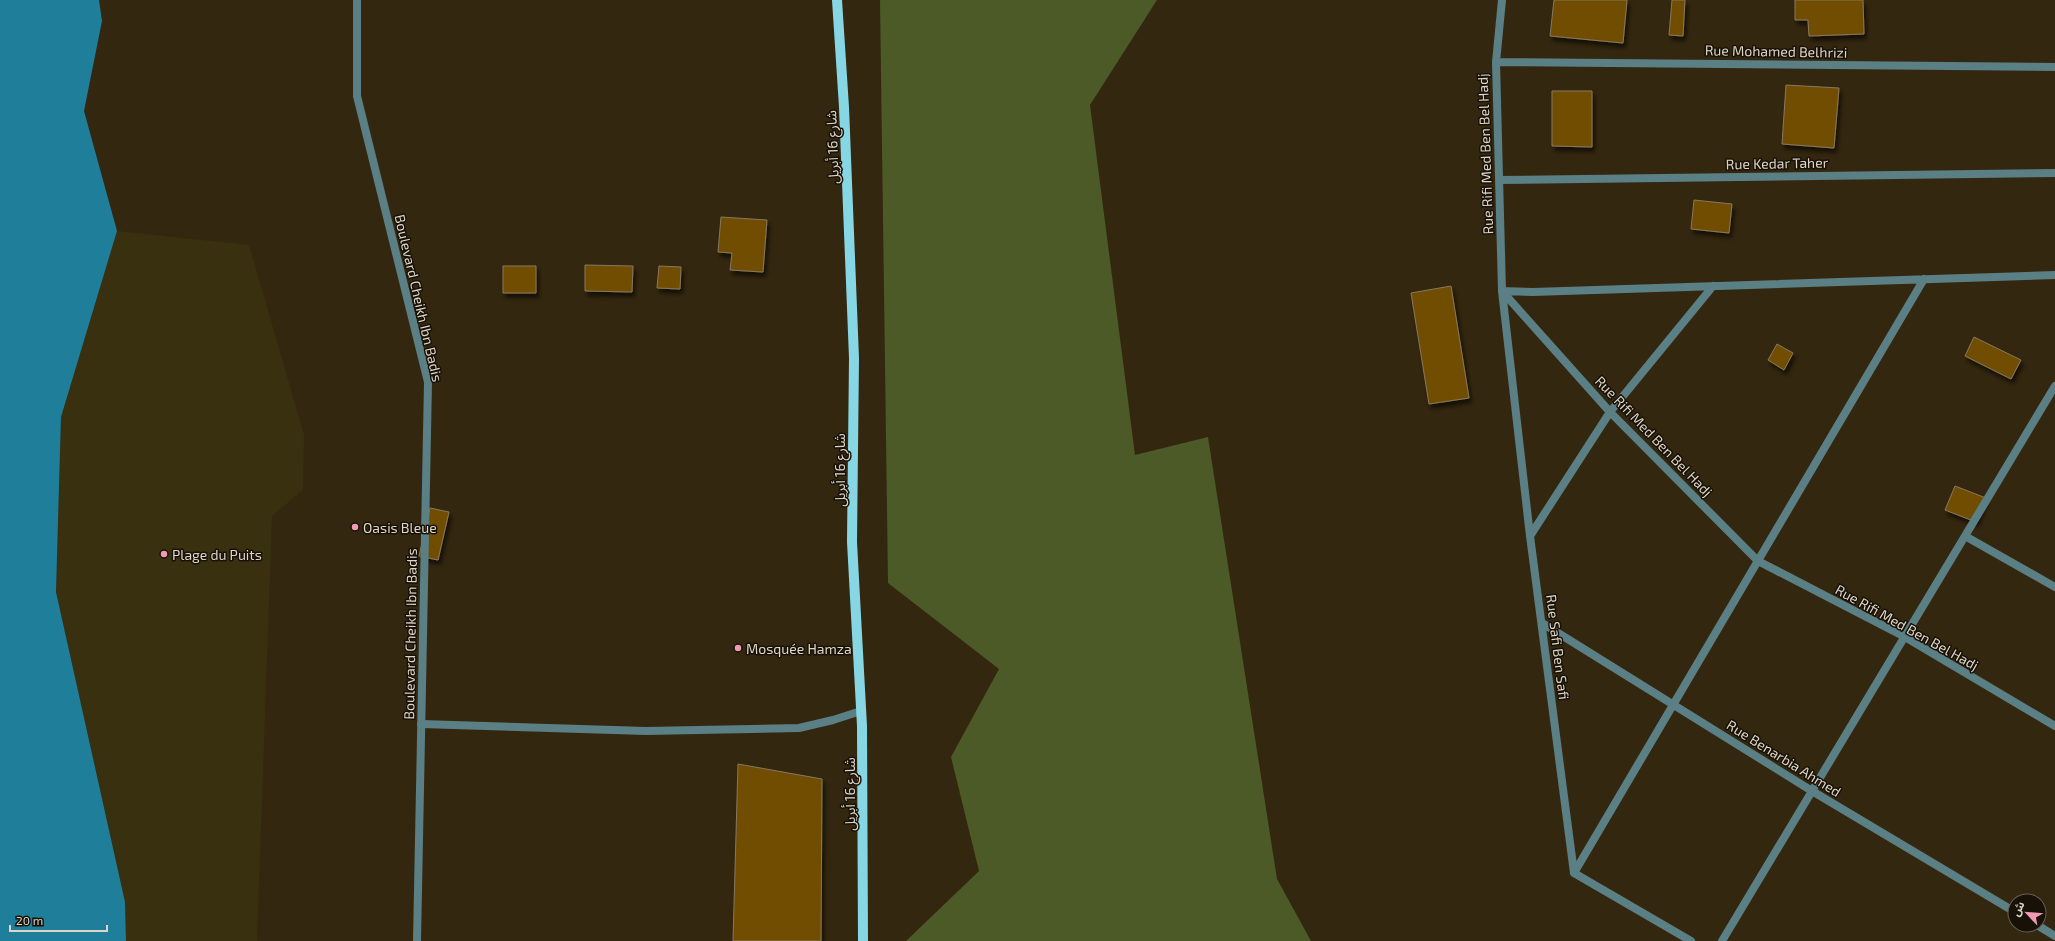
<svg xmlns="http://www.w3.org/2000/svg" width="2055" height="941" viewBox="0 0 2055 941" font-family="'Exo 2','Noto Sans Arabic',sans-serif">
  <defs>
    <filter id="shadow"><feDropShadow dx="2.5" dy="4.5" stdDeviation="2" flood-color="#0009"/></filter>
  </defs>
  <rect width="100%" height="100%" fill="#34270f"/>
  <path fill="#4b5a27" d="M880 0H1157L1090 105 1135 455 1208 437 1277 879 1311 941H906L979 871 951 757 999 669 888 583Z"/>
  <path fill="#393010" d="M117 231 249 245 304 435 303 490 272 516 257 941H126L125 902 56 592 61 417Z"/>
  <path fill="#1f7f9b" d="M0 0H99L102 21 84 111 117 231 61 417 56 592 125 902 126 941H0Z"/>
  <path fill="#704e00" stroke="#88785f" filter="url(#shadow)" d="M1554 0H1627L1623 43 1550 36Z
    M1672 0H1685L1683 36 1669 35Z
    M1795 0H1863L1864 34 1809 36 1808 20H1795Z
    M1786 85 1839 88 1834 148 1782 144Z
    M1552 91H1592V147L1552 146Z
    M1694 200 1732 204 1729 233 1691 229Z
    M721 217 767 220 763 272 730 270 732 253 718 252Z
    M585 265 633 266 632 292 585 291Z
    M503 266H536V293H503Z
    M659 266 681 267 680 289 657 288Z
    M1451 286 1469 398 1429 404 1411 293Z
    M1974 337 2021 360 2011 379 1965 356Z
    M1777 344 1793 353 1784 370 1768 360Z
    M1955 486 1986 498 1976 522 1945 510Z
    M430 508 449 512 438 560 419 556Z
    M738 764 822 779 821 941H733Z"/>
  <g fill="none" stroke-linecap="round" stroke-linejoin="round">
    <path stroke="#5a7f85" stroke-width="8" d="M1502 0 1496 62 1502 291 1610 412 1758 561 1905 637 2055 726
      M1496 62 2055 67
      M1500 180 2055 173
      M1530 536 1610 412 1713 286
      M1965 536 2055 587
      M1542 623 1812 791 2015 912
      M421 724 646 731 799 728 833 720 861 711
      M1574 873 1924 279
      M2037 925 2055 936
      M1691 941 1574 873 1530 536 1502 291 1533 292 2055 275
      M1722 941 2055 386"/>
    <path stroke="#5a7f85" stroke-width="8" d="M357 0V96L428 382 417 941"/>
    <path stroke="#87d6e3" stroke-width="10" d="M837 0 844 107 854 358 852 542 862 726 863 941"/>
  </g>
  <g fill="#f19ab3" stroke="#171107" stroke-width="1.5">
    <circle cx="355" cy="527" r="4"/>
    <circle cx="164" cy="554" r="4"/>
    <circle cx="738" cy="648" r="4"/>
  </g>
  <g text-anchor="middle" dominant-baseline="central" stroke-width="3" stroke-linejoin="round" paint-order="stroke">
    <g font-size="14" fill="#dfd6c8" stroke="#171107">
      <text transform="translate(1776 51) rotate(1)">Rue Mohamed Belhrizi</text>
      <text transform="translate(832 147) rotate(-92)">شارع 16 أبريل</text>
      <text transform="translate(1485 154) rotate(-92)">Rue Rifi Med Ben Bel Hadj</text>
      <text transform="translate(1777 163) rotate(-1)">Rue Kedar Taher</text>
      <text transform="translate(419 298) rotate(77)">Boulevard Cheikh Ibn Badis</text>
      <text transform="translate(1654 436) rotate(46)">Rue Rifi Med Ben Bel Hadj</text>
      <text transform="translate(839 470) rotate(-90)">شارع 16 أبريل</text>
      <text transform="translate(1907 627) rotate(29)">Rue Rifi Med Ben Bel Hadj</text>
      <text transform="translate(410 634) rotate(-89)">Boulevard Cheikh Ibn Badis</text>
      <text transform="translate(1558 647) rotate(83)">Rue Safi Ben Safi</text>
      <text transform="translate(1784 758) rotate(32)">Rue Benarbia Ahmed</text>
      <text transform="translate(849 794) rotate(-90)">شارع 16 أبريل</text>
    </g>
    <g font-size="14" fill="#dfd6c8" stroke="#171107" text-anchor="start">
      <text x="363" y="527">Oasis Bleue</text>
      <text x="172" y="554">Plage du Puits</text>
      <text x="746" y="648">Mosquée Hamza</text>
    </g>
  </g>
  <g transform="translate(2027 913) rotate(296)"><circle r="19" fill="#171107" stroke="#676054"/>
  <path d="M0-3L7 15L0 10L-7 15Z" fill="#f19ab3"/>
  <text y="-6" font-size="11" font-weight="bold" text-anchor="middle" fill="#dfd6c8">ش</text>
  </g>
  <path d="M10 925v6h97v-6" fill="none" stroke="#dfd6c8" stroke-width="2"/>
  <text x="16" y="925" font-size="12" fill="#dfd6c8" stroke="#171107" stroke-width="3" paint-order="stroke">20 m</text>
</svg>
